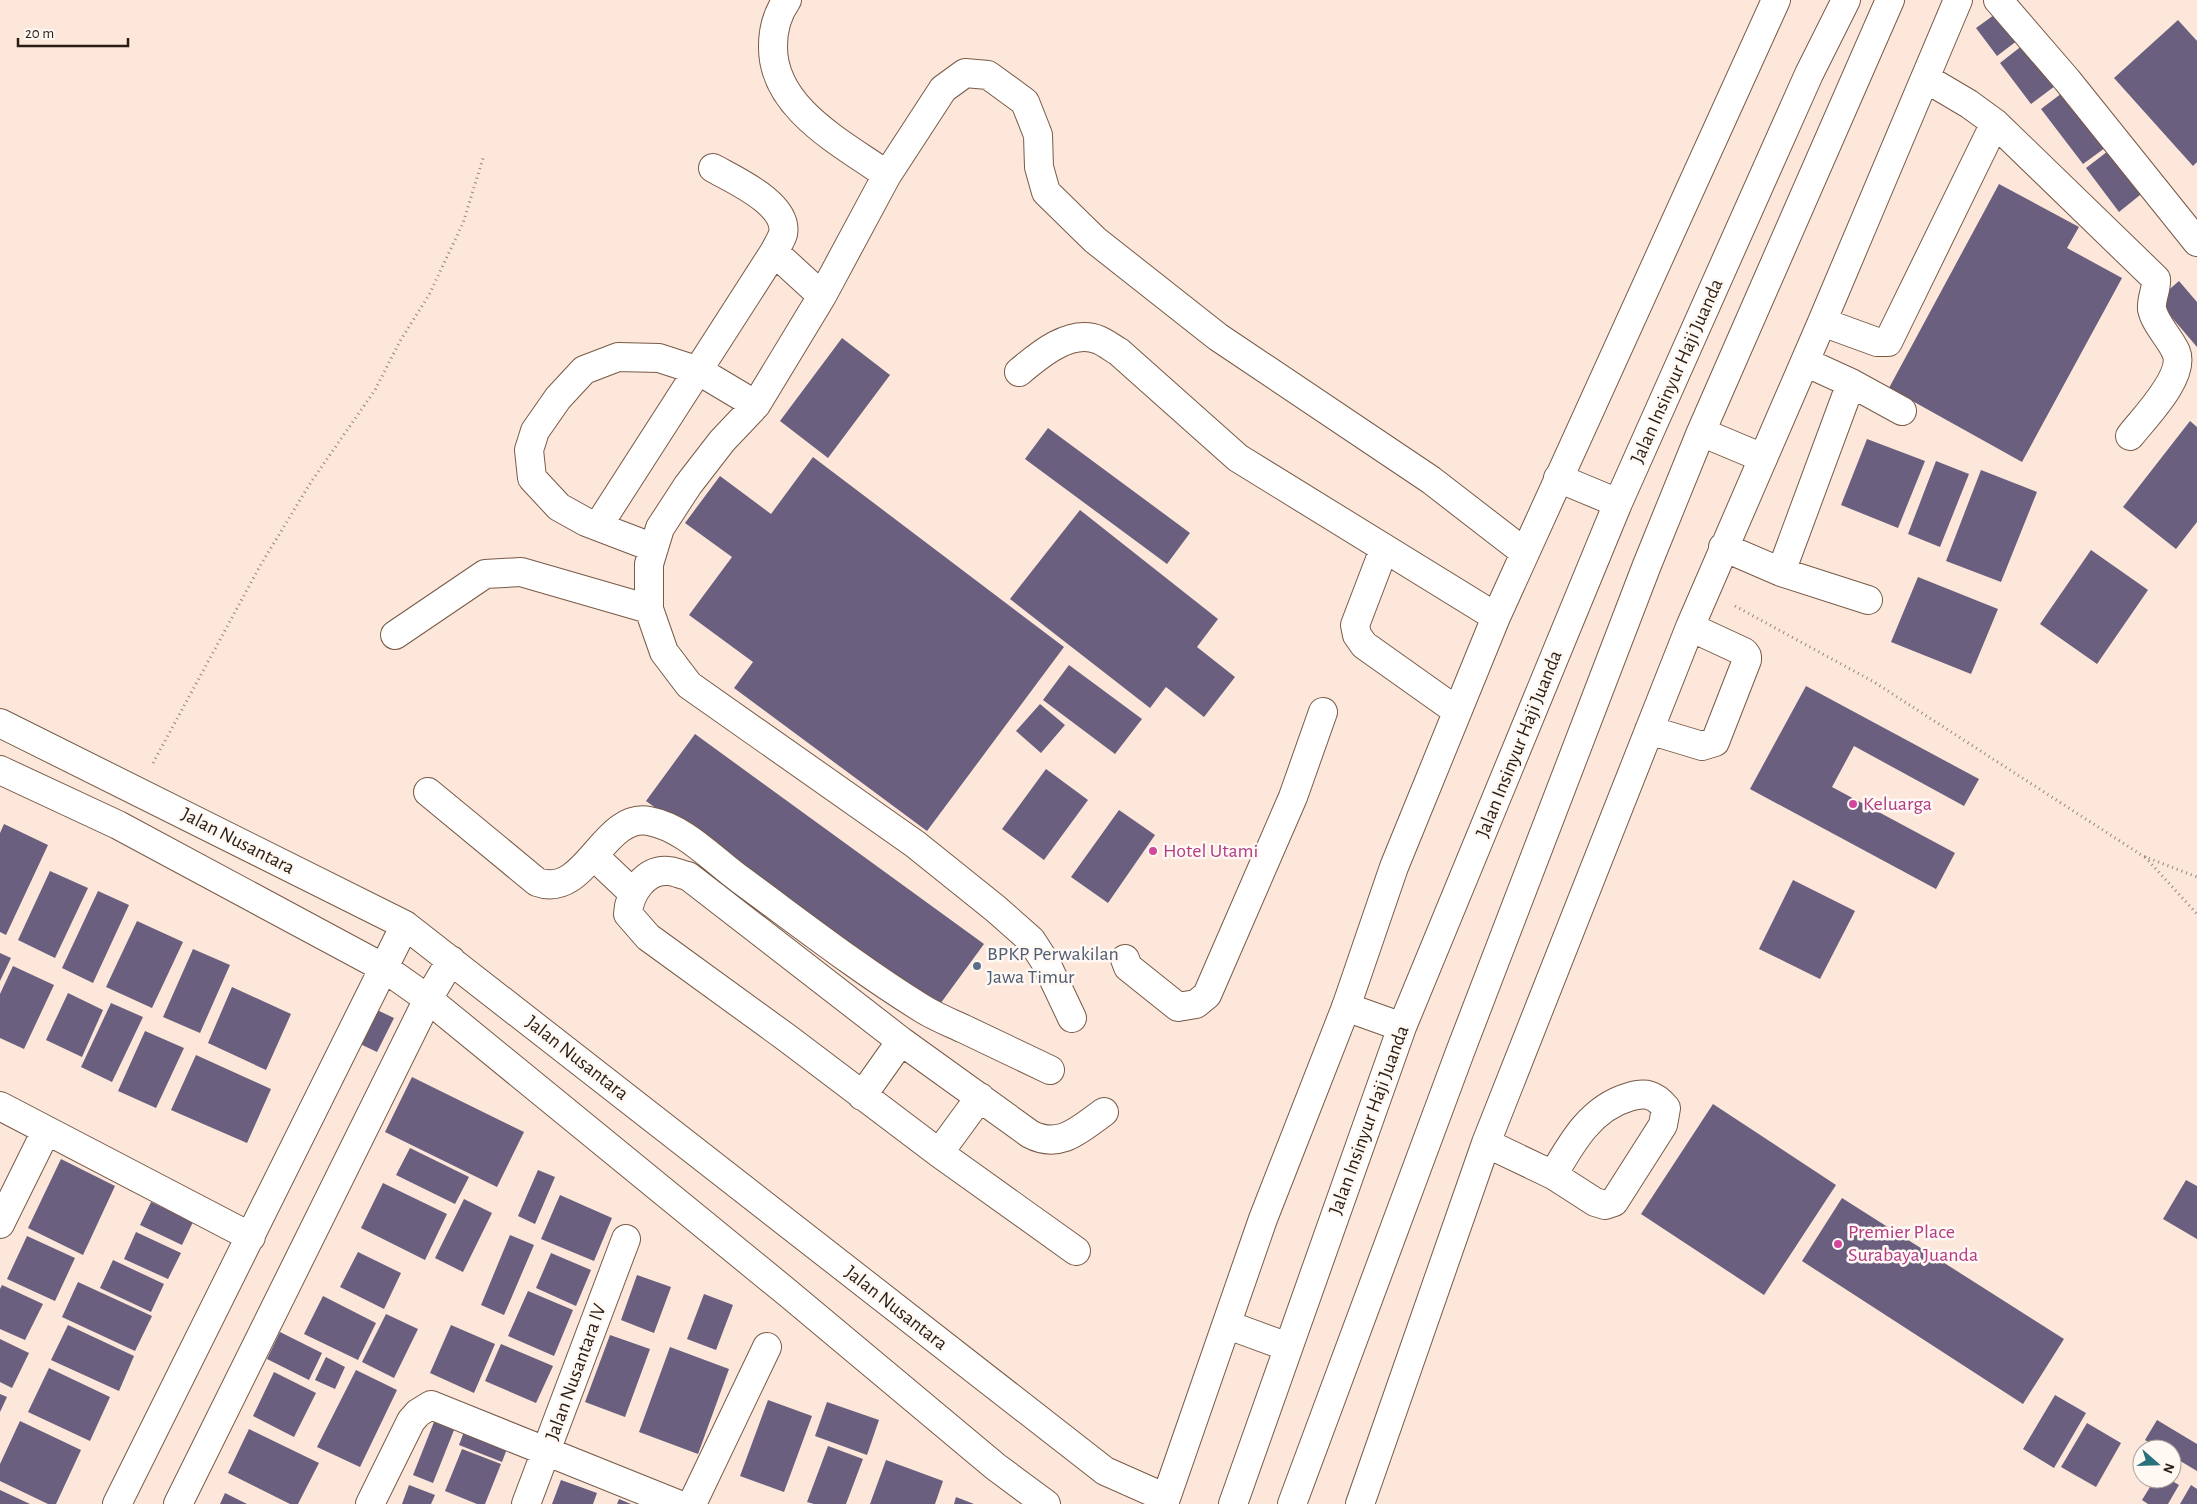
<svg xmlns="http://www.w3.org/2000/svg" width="2197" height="1504" viewBox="0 0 2197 1504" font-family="'Alegreya Sans',sans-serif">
  <rect width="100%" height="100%" fill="#fce7da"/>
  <path fill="#6a5f7e" d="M2001 10 2022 37 1997 56 1976 28Z
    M2178 20 2197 41V162L2193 166 2114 78Z
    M2028 41 2059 83 2031 104 2000 63Z
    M2066 90 2109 145 2083 164 2041 109Z
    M2112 148 2145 191 2119 212 2086 168Z
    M1999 184 2079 227 2067 248 2122 278 2022 462 1889 388Z
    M2179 281 2197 302V347L2157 300Z
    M842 338 890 375 828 458 780 421Z
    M2190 421 2197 427V522L2176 549 2123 507Z
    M1048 428 1190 533 1167 564 1025 459Z
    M1867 439 1925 461 1898 528 1841 505Z
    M813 457 1064 647 927 831 734 688 753 662 689 615 732 557 685 523 720 476 771 514Z
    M1936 461 1969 474 1940 547 1908 534Z
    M1981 470 2037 492 2001 582 1946 561Z
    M1080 510 1218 619 1197 647 1235 677 1204 717 1166 687 1150 708 1010 599Z
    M2091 550 2148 590 2097 664 2040 624Z
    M1918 577 1998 609 1971 674 1891 642Z
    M1069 665 1142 719 1115 754 1043 700Z
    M1806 686 1979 779 1964 806 1854 746 1832 787 1955 853 1936 889 1750 789Z
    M1040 704 1065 725 1041 753 1016 731Z
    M695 734 984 944 935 1011 646 801Z
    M1046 769 1088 800 1044 860 1002 829Z
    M1119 810 1155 835 1108 903 1071 877Z
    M4 824 48 845 6 935 0 932V833Z
    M50 871 88 888 55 958 18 940Z
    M1793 880 1855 911 1820 979 1759 949Z
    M98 891 129 905 93 983 62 968Z
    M137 921 183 942 152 1008 106 987Z
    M193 949 230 965 200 1033 163 1017Z
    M0 953 11 958 0 981Z
    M13 966 54 985 24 1049 0 1038V994Z
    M232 987 291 1014 266 1070 208 1043Z
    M68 993 103 1010 82 1057 46 1040Z
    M111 1003 143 1017 112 1082 81 1067Z
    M375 1009 394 1018 377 1052 358 1043Z
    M145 1031 184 1048 156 1108 118 1091Z
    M196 1055 271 1089 247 1143 171 1110Z
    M412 1077 524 1132 497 1187 385 1132Z
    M1713 1104 1836 1185 1764 1295 1641 1214Z
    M410 1148 469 1177 455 1204 396 1175Z
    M61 1159 115 1186 83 1255 28 1228Z
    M538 1170 555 1177 535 1224 518 1216Z
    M2186 1180 2197 1186V1239L2163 1219Z
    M383 1183 447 1214 425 1260 361 1228Z
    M560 1195 612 1218 594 1261 541 1239Z
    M1842 1198 2064 1339 2023 1404 1802 1261Z
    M464 1199 492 1213 463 1272 435 1258Z
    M151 1202 193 1222 182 1245 140 1225Z
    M136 1232 181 1253 168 1279 124 1259Z
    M510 1235 534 1245 504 1315 481 1305Z
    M27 1236 75 1258 55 1301 7 1279Z
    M358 1252 401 1273 384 1309 340 1287Z
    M551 1253 591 1270 576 1306 536 1288Z
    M113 1260 164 1284 151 1312 100 1288Z
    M637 1275 671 1287 654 1333 621 1320Z
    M78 1282 152 1316 135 1351 62 1317Z
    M2 1285 43 1304 25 1340 0 1329V1289Z
    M528 1291 573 1310 554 1356 508 1336Z
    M704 1294 733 1305 716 1350 687 1339Z
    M323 1296 376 1323 358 1360 304 1334Z
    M386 1314 418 1329 394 1378 362 1362Z
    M68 1325 134 1356 119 1391 51 1360Z
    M451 1325 495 1344 474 1393 430 1373Z
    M280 1332 322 1353 309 1380 267 1359Z
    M610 1335 650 1349 625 1417 585 1402Z
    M0 1339 29 1353 12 1388 0 1382Z
    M501 1344 553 1366 536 1403 485 1381Z
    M670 1347 729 1369 698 1454 639 1432Z
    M326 1357 345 1367 335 1389 315 1380Z
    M49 1368 110 1397 90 1441 28 1412Z
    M356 1370 397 1390 360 1467 317 1447Z
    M274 1372 316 1393 294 1437 253 1416Z
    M0 1394 7 1397 0 1412Z
    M2055 1395 2086 1413 2054 1468 2023 1449Z
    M768 1400 812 1416 784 1492 740 1476Z
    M827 1402 879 1420 867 1455 815 1436Z
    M2157 1420 2197 1444V1471L2172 1456V1449H2160L2145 1440Z
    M20 1421 81 1450 56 1504H48L0 1481V1464Z
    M434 1422 454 1430 433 1483 413 1475Z
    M2087 1423 2121 1443 2096 1487 2061 1467Z
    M249 1429 319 1463 298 1504H290L228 1473Z
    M465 1429 508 1446 502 1462 459 1445Z
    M828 1446 863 1459 846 1504H814L807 1502Z
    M462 1449 501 1464 485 1504H477L445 1491Z
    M886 1460 943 1481 935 1504H870Z
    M2155 1479H2169L2179 1485 2168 1504H2148L2142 1500Z
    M561 1480 597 1493 593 1504H552Z
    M409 1485 435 1495 431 1504H402Z
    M2191 1485 2197 1489V1504H2180Z
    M0 1490 30 1504H0Z
    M225 1493 247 1504H220Z
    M956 1497 974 1504H954Z
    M619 1499 631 1504H617Z"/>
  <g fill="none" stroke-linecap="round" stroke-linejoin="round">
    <g stroke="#785a47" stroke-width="30">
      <path id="minor" d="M787 0C777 14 773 30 773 46 772 108 842 143 887 175
        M1998 0 2067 80 2197 242
        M1925 78 1969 104 1995 123 2156 279C2157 289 2151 298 2152 309 2155 324 2170 338 2176 352 2186 376 2144 418 2130 436
        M774 252 822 296
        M1822 322 1877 342H1888L1995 123
        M1805 362 1851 383 1902 411
        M1019 372C1039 355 1071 328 1099 340 1106 343 1112 348 1119 352L1238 458 1496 617
        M598 526 774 252C777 246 781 240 783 234 789 204 734 180 713 168
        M1723 547 1781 572 1868 600
        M654 548 586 522 559 507 532 478 529 450 535 431 558 398 584 370 618 357 659 358 699 371 756 405
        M1384 549 1355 625 1357 635 1364 645 1457 711
        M1781 572 1851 383
        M395 635 485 574 521 572 649 609
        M0 723 405 925 1105 1471 1166 1498
        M1649 730 1702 746 1715 742 1747 660V656L1744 652 1690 627
        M0 770 118 825 384 968 428 999 789 1294 996 1467 1046 1504
        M428 792 537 882C586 900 603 812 649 821 685 828 713 860 741 880 801 924 860 970 923 1009 936 1017 951 1023 964 1029 993 1043 1021 1056 1050 1070
        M594 856 633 893
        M1125 959 1128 967 1178 1007 1196 1004 1207 995 1293 797 1323 712
        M1072 1018 1046 963 1031 940 996 909 915 844 689 685 664 652 649 609V564L660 528 688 485 722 441 756 405 822 296 887 175 943 89 965 73 988 75 1025 102 1038 135 1039 167 1046 192 1095 240 1218 337 1431 480 1524 552
        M862 1096 901 1041
        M0 1106 251 1237
        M1486 1143 1553 1175 1595 1202 1605 1205 1614 1202 1663 1125 1666 1108C1655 1094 1645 1092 1629 1097 1591 1108 1572 1142 1553 1175
        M939 1153 980 1097
        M0 1224 46 1131
        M1076 1251 939 1153 787 1038 648 937 628 914C629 894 645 869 668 871 674 871 682 875 688 876L901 1041 1030 1134C1060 1150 1080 1129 1104 1112
        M117 1504 405 925
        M178 1504 428 999 451 960
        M370 1504 411 1421 418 1413 431 1405 677 1504
        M526 1504 626 1239
        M692 1504 767 1347
        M1164 1504 1263 1219 1346 1007 1394 867 1496 617 1776 0
        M1360 1504 1486 1143 1690 627 1822 322 1958 0"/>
    </g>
    <g stroke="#785a47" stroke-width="30">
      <path id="highway" d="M1701 432 1763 458
        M1558 478 1618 503
        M1346 1007 1402 1027
        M1228 1325 1288 1347
        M1233 1504 1402 1027 1618 503 1809 74 1846 0
        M1292 1504 1460 1052 1647 565 1701 432 1890 0"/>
    </g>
    <path stroke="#96857a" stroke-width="3" stroke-dasharray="1 4" stroke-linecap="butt" d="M1735 606 1874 682 2143 856 2197 877
      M153 763 260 566 311 482 375 390 400 341 429 295 463 223 484 155
      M2145 857 2197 914"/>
    <use href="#minor" stroke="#fff" stroke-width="28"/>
    <use href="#highway" stroke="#fff" stroke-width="28"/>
  </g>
  <g fill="#d1479c" stroke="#fff8f3" stroke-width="2">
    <circle cx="1853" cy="804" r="5"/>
    <circle cx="1153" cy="851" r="5"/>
    <circle cx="1838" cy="1244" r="5"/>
  </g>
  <circle fill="#5c6f8a" stroke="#fff8f3" stroke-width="2" cx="977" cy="966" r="5"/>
  <g text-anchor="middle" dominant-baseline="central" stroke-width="5" stroke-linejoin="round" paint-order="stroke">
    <g font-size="20" fill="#291d14" stroke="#fff8f3">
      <text transform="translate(1677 371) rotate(-66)">Jalan Insinyur Haji Juanda</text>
      <text transform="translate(1519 744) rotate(-68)">Jalan Insinyur Haji Juanda</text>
      <text transform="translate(238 841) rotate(27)">Jalan Nusantara</text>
      <text transform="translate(577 1058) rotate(38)">Jalan Nusantara</text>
      <text transform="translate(1369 1120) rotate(-70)">Jalan Insinyur Haji Juanda</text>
      <text transform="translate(896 1308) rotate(38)">Jalan Nusantara</text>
      <text transform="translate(576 1372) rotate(-70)">Jalan Nusantara IV</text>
    </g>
    <g font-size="20" fill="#b23c85" stroke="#fff8f3" text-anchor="start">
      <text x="1863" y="804">Keluarga</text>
      <text x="1163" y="851">Hotel Utami</text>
      <text x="1848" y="1232">Premier Place<tspan x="1848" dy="23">Surabaya Juanda</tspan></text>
    </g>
    <g font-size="20" fill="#4e5e75" stroke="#fff8f3" text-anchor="start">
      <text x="987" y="954">BPKP Perwakilan<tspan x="987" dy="23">Jawa Timur</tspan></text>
    </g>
  </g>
  <g transform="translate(2157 1464) rotate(110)"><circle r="24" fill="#fff8f3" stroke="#a9a09a"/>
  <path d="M0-4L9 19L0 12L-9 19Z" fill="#29707d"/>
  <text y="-8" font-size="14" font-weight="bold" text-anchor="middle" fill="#291d14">N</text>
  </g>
  <path d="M18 38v8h110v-8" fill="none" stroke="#291d14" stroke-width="2.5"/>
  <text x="25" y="38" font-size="15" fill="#291d14" stroke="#fff8f3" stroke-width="4" paint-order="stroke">20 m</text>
</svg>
